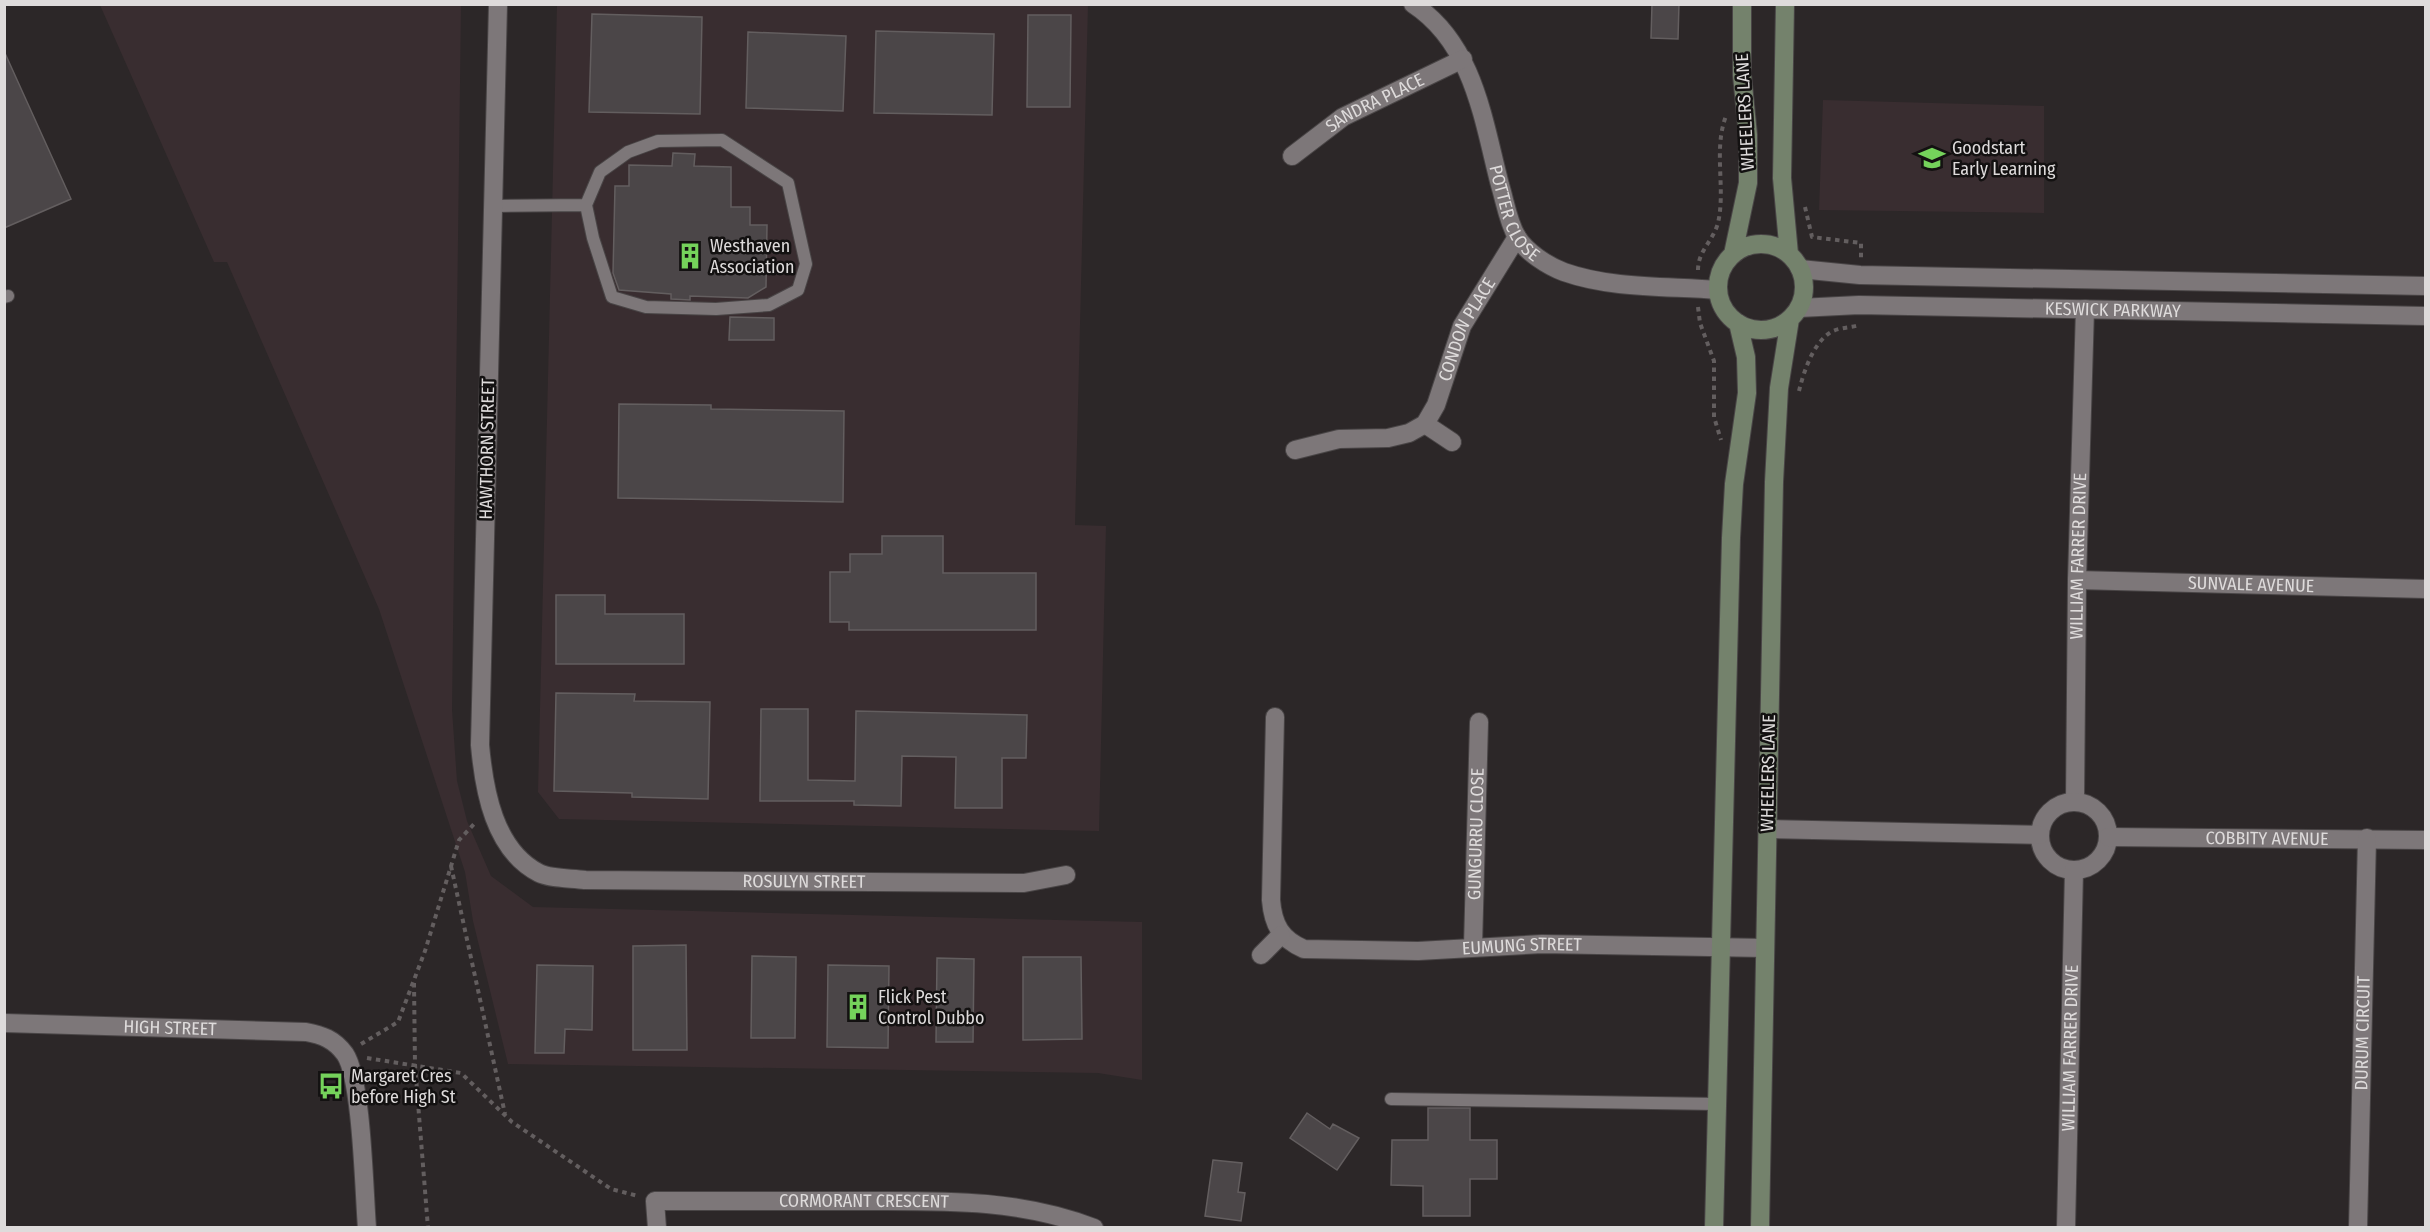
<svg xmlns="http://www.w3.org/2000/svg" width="2430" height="1232" viewBox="0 0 2430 1232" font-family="'Fira Sans Condensed',sans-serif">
  <rect width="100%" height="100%" fill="#2c2728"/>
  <path fill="#392d30" d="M100 5H461L452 710 457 781 467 821 491 876 533 907 1142 922V1080L1098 1073 508 1064 473 921 465 872 379 609 227 262H214Z
    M557 5H1088L1075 525 1106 526 1099 831 559 819 538 792Z
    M1823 100 2044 106V213L1819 210Z"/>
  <path fill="#4b4648" stroke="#635e5f" stroke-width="1.5" d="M1652 4H1679L1678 39 1651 38Z
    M592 14 702 17 700 114 589 112Z
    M1028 15H1071L1070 107H1027Z
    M876 31 994 34 992 115 874 113Z
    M748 32 846 36 843 111 746 108Z
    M4 51 71 199 4 228Z
    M673 153 695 154 694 166 731 167V207H750V225H767L766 287 748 298 690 296V300L671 299V294L619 290 613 273 615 186H629V165L672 166Z
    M730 317 774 318V340H729Z
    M619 404 711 405V409L844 411 843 502 618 498Z
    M882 536H943V573H1036V630H849V622H830V572H850V554H882Z
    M556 595H605V614H684V664H556Z
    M556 693 635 694 634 701 710 702 708 799 632 797V793L554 791Z
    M761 709H808V780L855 781 856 711 1027 715 1026 758H1002V808H955L956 757 902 756 901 806 854 805V801H760Z
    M686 945 687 1050H633V946Z
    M752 956 796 957 795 1038H751Z
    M1023 957H1081L1082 1039 1023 1040Z
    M937 958 974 959 973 1042H936Z
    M537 965 593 966 592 1030 565 1029 564 1053H535Z
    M828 965 889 966 888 1048 827 1047Z
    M1428 1108H1470V1140H1497V1179H1470V1216H1423V1186L1391 1185 1392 1140H1428Z
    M1307 1113 1330 1129 1333 1124 1359 1138 1337 1170 1290 1138Z
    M1213 1160 1242 1163 1238 1192 1245 1193 1241 1221 1205 1216Z"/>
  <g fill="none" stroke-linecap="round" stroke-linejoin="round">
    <g stroke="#494546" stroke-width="14">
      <path id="service" d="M493 206 586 205 593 238 612 297 646 307 716 309 769 305 798 290 806 264 788 183 722 140 658 141 628 152 600 172 586 205
        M4 297 8 296
        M1391 1099 1717 1104"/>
    </g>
    <g stroke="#494546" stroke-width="20">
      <g id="minor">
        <path id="s1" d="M498 4 480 745C484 790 494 850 539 873 551 879 572 878 585 880L1024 883 1066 875"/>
        <path id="s2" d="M1413 4C1474 44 1483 120 1500 185 1505 201 1508 222 1517 237 1526 252 1548 266 1564 272 1612 289 1668 286 1718 290"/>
        <path id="s3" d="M1292 156 1343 117 1463 59"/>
        <path d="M1425 424 1452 442"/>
        <path id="s4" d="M1295 450 1339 439 1388 438 1409 433 1425 424 1436 405 1462 326 1517 237"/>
        <path id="s5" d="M2077 580 2426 589"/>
        <path id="s6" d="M1275 717 1271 900C1273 925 1281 939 1304 949L1418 951 1542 944 1765 948"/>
        <path id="s7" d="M2075 802 2077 580 2085 309"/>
        <circle cx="2074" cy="836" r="34"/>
        <path d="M1767 829 2040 835"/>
        <path id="s8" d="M2108 837 2426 840"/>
        <path id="s9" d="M1473 946 1479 722"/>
        <path d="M1261 955 1281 935"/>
        <path id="s10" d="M657 1228 655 1201C722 1201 789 1201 856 1201 938 1201 1017 1198 1094 1228"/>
        <path id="s11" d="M2066 1228 2074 870"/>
        <path id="s12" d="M2358 1228 2367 838"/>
      </g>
    </g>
    <g stroke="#494546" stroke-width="20">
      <g id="tertiary">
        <path d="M1800 269 1860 275 2426 286"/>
        <path id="s13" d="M1799 308 1859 305 2426 316"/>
        <path id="s14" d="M4 1023 306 1032C322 1035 334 1039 345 1054 362 1079 364 1192 367 1228"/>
      </g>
    </g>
    <g stroke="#494546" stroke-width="20">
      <path id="secondary" d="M1785 4 1782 178 1789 254
        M1718 287a43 43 0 1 1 86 0a43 43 0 1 1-86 0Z
        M1733 254 1748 183V135L1742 75V4
        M1714 1228 1731 538 1734 484 1747 393 1746 357 1738 323
        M1760 1228 1774 482 1779 388 1790 319"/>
    </g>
    <path stroke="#635e5f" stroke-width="4" stroke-dasharray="4.5 4.5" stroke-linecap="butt" d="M1805 207 1812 237 1861 243V258
      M1698 270C1698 251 1713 241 1718 223 1726 188 1713 150 1726 116
      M1698 307 1700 323 1714 361V417L1721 440
      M1799 391C1804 371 1813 343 1831 332 1840 327 1851 328 1859 325
      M451 866 505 1114
      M414 983 415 1065 428 1228
      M361 1044 398 1022 425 951 459 840 476 822
      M367 1058 461 1073 512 1122 611 1189 638 1196"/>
    <use href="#service" stroke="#7d7779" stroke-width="12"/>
    <use href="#minor" stroke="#7d7779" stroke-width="18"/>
    <use href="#tertiary" stroke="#7d7779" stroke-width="18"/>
    <use href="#secondary" stroke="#74826c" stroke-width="18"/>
  </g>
  <defs>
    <g id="school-bare" transform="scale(2.07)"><path d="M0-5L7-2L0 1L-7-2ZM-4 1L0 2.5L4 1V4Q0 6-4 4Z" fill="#75d25b" stroke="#131111" stroke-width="2.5" paint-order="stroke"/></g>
    <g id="building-bare" transform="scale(2.07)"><path d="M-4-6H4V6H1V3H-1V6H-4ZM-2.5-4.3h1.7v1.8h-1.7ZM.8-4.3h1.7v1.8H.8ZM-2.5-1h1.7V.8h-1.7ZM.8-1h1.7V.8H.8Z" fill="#75d25b" stroke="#131111" stroke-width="2.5" paint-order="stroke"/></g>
    <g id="bus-bare" transform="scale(2.07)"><path d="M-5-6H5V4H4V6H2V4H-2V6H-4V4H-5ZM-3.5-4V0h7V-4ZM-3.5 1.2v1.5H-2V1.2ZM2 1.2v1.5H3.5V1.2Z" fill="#75d25b" stroke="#131111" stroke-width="2.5" paint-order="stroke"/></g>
  </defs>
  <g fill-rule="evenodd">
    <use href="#school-bare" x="1932" y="158"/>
    <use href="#building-bare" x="690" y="256"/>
    <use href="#building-bare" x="858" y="1007"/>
    <use href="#bus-bare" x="331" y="1086"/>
  </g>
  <g text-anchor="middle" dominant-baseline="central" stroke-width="5" stroke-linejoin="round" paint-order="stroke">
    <g font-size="18" fill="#dedbdb" stroke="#131111">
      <text stroke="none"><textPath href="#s3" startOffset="99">SANDRA PLACE</textPath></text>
      <text transform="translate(1745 112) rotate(-93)">WHEELERS LANE</text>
      <text stroke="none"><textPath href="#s2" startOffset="238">POTTER CLOSE</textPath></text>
      <text stroke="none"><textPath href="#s13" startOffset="314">KESWICK PARKWAY</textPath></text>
      <text stroke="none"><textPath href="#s4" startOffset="238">CONDON PLACE</textPath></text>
      <text transform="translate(487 449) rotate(-89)">HAWTHORN STREET</text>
      <text stroke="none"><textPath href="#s7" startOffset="246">WILLIAM FARRER DRIVE</textPath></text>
      <text stroke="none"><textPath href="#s5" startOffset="174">SUNVALE AVENUE</textPath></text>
      <text transform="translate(1768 773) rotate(-89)">WHEELERS LANE</text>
      <text stroke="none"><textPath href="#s9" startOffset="112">GUNGURRU CLOSE</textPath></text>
      <text stroke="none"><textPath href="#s8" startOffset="159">COBBITY AVENUE</textPath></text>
      <text stroke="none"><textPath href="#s1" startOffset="1154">ROSULYN STREET</textPath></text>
      <text stroke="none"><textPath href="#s6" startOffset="464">EUMUNG STREET</textPath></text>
      <text stroke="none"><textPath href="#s14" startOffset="166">HIGH STREET</textPath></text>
      <text stroke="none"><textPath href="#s12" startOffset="195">DURUM CIRCUIT</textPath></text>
      <text stroke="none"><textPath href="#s11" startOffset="180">WILLIAM FARRER DRIVE</textPath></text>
      <text stroke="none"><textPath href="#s10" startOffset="236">CORMORANT CRESCENT</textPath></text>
    </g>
    <g font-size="18" fill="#dedbdb" stroke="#131111" text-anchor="start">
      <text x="1952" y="148">Goodstart<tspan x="1952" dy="21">Early Learning</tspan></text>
      <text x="710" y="246">Westhaven<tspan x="710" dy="21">Association</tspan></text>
      <text x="878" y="997">Flick Pest<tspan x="878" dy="21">Control Dubbo</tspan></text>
      <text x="351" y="1076">Margaret Cres<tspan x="351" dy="21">before High St</tspan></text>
    </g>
  </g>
  <rect width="2430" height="1232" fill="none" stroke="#dedbdb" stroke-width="12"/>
</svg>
